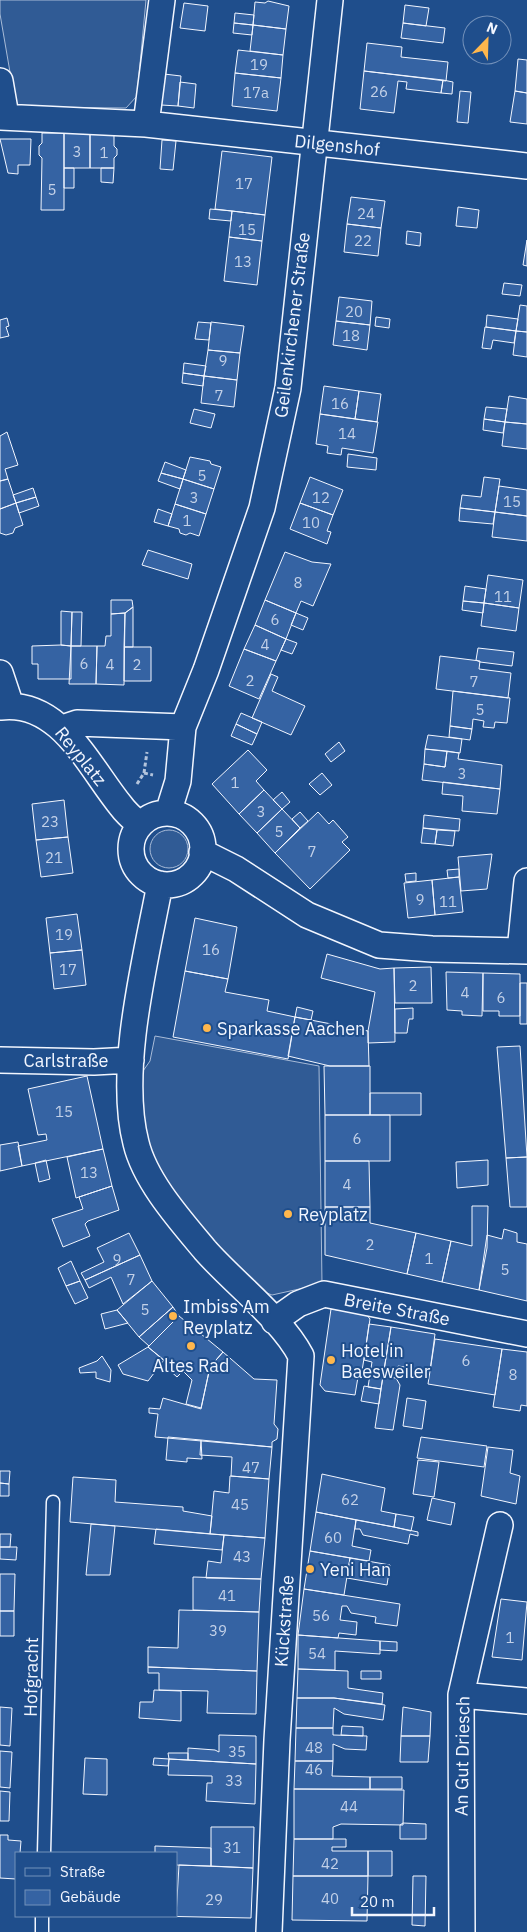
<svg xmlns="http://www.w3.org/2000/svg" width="527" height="1932" viewBox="0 0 527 1932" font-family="'IBM Plex Sans',sans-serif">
  <rect width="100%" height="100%" fill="#1f4e8c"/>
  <path fill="#305b95" stroke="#a8bbd7" d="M0 0H146L137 96 126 108 16 107 0 14Z
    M150 849a19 19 0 1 1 38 0a19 19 0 1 1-38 0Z
    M155 1036 319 1066 322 1284 272 1295 257 1289 174 1197 145 1142 140 1085 143 1071 150 1061Z"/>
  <path fill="#3563a3" stroke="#f2f6ff" d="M268 1 289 6 286 29 253 25 255 2 265 3Z
    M184 3 208 6 205 31 180 28Z
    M405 5 429 8 426 26 403 23Z
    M235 13 254 15 253 25 234 23Z
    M234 23 253 25 252 35 233 33Z
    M403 23 445 28 443 43 401 38Z
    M253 25 286 29 283 55 250 51Z
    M367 43 402 47 401 57 448 62 446 81 364 71Z
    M238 50 283 55 281 78 235 73Z
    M518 59 527 60V93L515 91Z
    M364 71 443 80 441 93 406 89 407 82 398 81 394 113 360 109Z
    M235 73 281 78 277 111 232 106Z
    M164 74 181 76 178 106 161 105Z
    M443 80 453 82 452 94 441 93Z
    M180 82 196 84 194 108 178 106Z
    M460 91 471 92 468 123 457 122Z
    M515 91 527 93V124L510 122Z
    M42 133H64V210H41L42 158 39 155V146L42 143Z
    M64 133 90 134V168H64Z
    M90 134H114V146L117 149V155L114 158V168H90Z
    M0 139H31L30 165H18V174L8 173Z
    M162 140 176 141 173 170 160 169Z
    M222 151 272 157 265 215 215 209Z
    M64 168H74V188H64Z
    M101 168H114L113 183 101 182Z
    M351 197 385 201 381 228 347 224Z
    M458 207 479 210 477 228 456 226Z
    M210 209 232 211 231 221 209 219Z
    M232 211 265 215 262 241 229 237Z
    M347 224 381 228 378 256 344 252Z
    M407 231 421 233 420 246 406 244Z
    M229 237 262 241 257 285 224 281Z
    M527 240V266L523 265Z
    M504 283 522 285 520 296 502 294Z
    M339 297 372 301 370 325 336 321Z
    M520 305 527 306V332L516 331Z
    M487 315 518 319 516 331 486 327Z
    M376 317 390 319 389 328 375 326Z
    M7 318 9 326 6 327 9 336 0 338V320Z
    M336 321 370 325 367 350 333 345Z
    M198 322 211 323 209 340 195 339Z
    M211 322 244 326 240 353 208 350Z
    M485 327 516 331 514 343 493 340 491 349 482 348Z
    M516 331 527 332V357L513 355Z
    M208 350 240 353 237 380 204 376Z
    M184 363 206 366 204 376 183 373Z
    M183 373 204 376 203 386 182 383Z
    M204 376 237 380 234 407 201 403Z
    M324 386 359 391 355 419 320 414Z
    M359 391 381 394 377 422 355 419Z
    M509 396 527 399V424L505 422Z
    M486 407 507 409 505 422 484 419Z
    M194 409 215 414 211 428 190 423Z
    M320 414 378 422 373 453 342 448 341 455 327 453 328 446 316 444Z
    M484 419 505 422 503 433 483 430Z
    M505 422 527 424V449L502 446Z
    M7 432 18 465 5 469 8 479 0 481V436Z
    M348 454 377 458 376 470 347 467Z
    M190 457 210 461 211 464 221 467 214 489 183 479Z
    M165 462 186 470 183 479 161 473Z
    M161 473 183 479 180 489 158 481Z
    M310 477 343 490 333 515 300 503Z
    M484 477 500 479 495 512 460 508 462 495 481 497Z
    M8 479 16 503 0 509V481Z
    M183 479 214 489 206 514 175 504Z
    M499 486 527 490V516L495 512Z
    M33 488 36 497 16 503 13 495Z
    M36 497 39 506 19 513 16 503Z
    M16 503 23 525 15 528 13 533 6 535 0 533V509Z
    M300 503 333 515 327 531 331 532 327 544 290 529Z
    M175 504 206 514 199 536 190 533 186 535 180 533 179 529 168 526Z
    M460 508 495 512 493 524 459 521Z
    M158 509 172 514 168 526 154 522Z
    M495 512 527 516V541L492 537Z
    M148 550 192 564 188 579 142 565Z
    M285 552 312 562 331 564 313 606 301 601 296 613 265 600Z
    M488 575 523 580 519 608 484 603Z
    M465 586 486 589 484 603 463 601Z
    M111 600H132L133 607 125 613 111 614Z
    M265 600 296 613 286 639 255 625Z
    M463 601 484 603 483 613 462 610Z
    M484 603 519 608 516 631 481 626Z
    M133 607V647H124L125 613Z
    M61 611 72 612 71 646 61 645Z
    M72 612H82L81 646H71Z
    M125 613 124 685 96 684 97 646H105L106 636H111V614Z
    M296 613 308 618 303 630 291 625Z
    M255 625 286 639 276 661 244 649Z
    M286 639 297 643 292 654 281 650Z
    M61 645 71 646V679H38V664H32V646Z
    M71 646H97L96 684H69Z
    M124 647H151V681H124Z
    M478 648 514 652 512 666 480 662 476 660Z
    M244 649 276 661 259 699 229 686Z
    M440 656 480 661 479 669 511 673 508 698 436 689Z
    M271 674 278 677 272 691 305 706 291 735 252 718Z
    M453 691 510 698 507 723 495 722 494 728 483 727 484 721 473 719 472 729 450 726Z
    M241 713 262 722 257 734 236 724Z
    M236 724 257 734 252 745 231 736Z
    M450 726 472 729 470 740 449 737Z
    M428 735 462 739 460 753 425 749Z
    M339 742 345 751 331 762 325 754Z
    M425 749 447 751 445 767 424 764Z
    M248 750 267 770 256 781 264 790 239 814 212 784Z
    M447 751 459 753 458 759 502 765 500 789 422 780 424 764 445 767Z
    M322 773 332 785 320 795 309 784Z
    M443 782 500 789 497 814 462 811 463 796 442 794Z
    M264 790 282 809 257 833 239 814Z
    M282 792 290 802 282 809 273 800Z
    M64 800 68 837 36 840 32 804Z
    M282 809 300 828 275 853 257 833Z
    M300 812 308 821 300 828 292 819Z
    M318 812 329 824 333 820 348 837 342 842 350 850 310 889 275 853Z
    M424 815 460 819 459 831 423 828Z
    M423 828 437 830 435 844 421 843Z
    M437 830 455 831 453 846 435 844Z
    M68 837 73 873 41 877 36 840Z
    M492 854 487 889 461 891 458 857Z
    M459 869V877L448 878 447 870Z
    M416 873V881L406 882 405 874Z
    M459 877 463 912 435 915 432 880Z
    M432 880 435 915 408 918 404 883Z
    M77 914 82 950 50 953 46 918Z
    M195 918 237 927 228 979 185 971Z
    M82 950 86 985 54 989 50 953Z
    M327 954 380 969 394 968 395 1042 368 1043V1031L375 992 321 978Z
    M431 967 432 1003H395L394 968Z
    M185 971 228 979 225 992 269 1000 267 1011 295 1017 288 1059 173 1037Z
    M446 972 483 973 482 1016 462 1015V1011L447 1010Z
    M483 973 520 974V1016H499V1011H483Z
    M520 983H527V1024H520Z
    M297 1007 313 1011 311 1020 295 1017Z
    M413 1008V1019H409L407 1033H395V1009Z
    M295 1017 368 1031 369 1066H330L288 1056Z
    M520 1046 527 1157 506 1158 497 1047Z
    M324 1066H370V1115H325Z
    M87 1076 103 1149 22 1166 18 1146 47 1140 46 1134 38 1135 28 1089Z
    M370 1093H421V1115H370Z
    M325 1115H390V1161H325Z
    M18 1142 22 1166 0 1171V1145Z
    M103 1149 112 1186 76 1198 67 1157Z
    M527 1157V1207H510L506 1158Z
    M46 1160 50 1179 39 1182 35 1163Z
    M488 1160V1185L457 1188 456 1162Z
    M325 1161H369L370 1207H325Z
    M112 1186 119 1210 88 1221 85 1224 90 1236 63 1247 52 1219 83 1209 79 1197Z
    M472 1206H488L487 1248 479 1290 442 1282 451 1241 472 1246Z
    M325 1207H370V1223L416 1233 407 1274 325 1255Z
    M504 1229 517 1233V1242L527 1244V1301L479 1290 487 1235 502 1239Z
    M129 1233 140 1255 85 1280 81 1273 104 1262 97 1248Z
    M416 1233 451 1241 442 1282 407 1274Z
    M140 1255 152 1281 123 1304 111 1277 89 1288 85 1280Z
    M71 1261 80 1281 66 1286 58 1268Z
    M80 1281 88 1298 75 1304 66 1286Z
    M152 1281 173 1307 139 1337 117 1310Z
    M173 1307 179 1316 149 1346 139 1337Z
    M331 1309 366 1314 370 1319 365 1352 362 1371H359L355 1395 325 1391 320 1385Z
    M117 1310 128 1323 105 1329 101 1314Z
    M179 1316 223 1352 210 1367 201 1408 186 1404 192 1380 183 1371 177 1377 166 1367 168 1364 148 1347Z
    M369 1324 391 1327 381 1389 368 1387 372 1362 364 1360Z
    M391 1327 435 1334 430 1371 398 1366 396 1378 383 1376Z
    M435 1339 502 1349 495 1395 428 1384Z
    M148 1347 164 1360 148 1381 123 1374 118 1365Z
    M502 1349 527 1352V1406L521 1405 520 1411 493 1407Z
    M223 1352 254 1379 277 1380 274 1424 278 1429 277 1439 272 1442V1447L155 1437 158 1414 149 1413V1408L160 1409 163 1398 201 1409 210 1367Z
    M102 1356 111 1370 110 1382 96 1378V1372L80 1373 79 1368 97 1361Z
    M383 1376 396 1378 400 1385 393 1430 375 1428Z
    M364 1386 381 1389 379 1404 361 1401Z
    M407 1398 426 1401 422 1429 403 1426Z
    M168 1437 201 1440 202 1459 187 1458V1462L166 1460Z
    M421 1437 487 1446 484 1467 417 1458Z
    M201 1440 272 1447 269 1479 231 1476 232 1457 200 1455Z
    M488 1447 513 1450 510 1473 520 1476 516 1504 481 1496Z
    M418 1460 439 1462 434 1497 413 1494Z
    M0 1471H10L9 1484 0 1483Z
    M322 1474 385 1488 381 1511 396 1514 394 1527 316 1512Z
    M230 1476 269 1479 265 1538 210 1534 214 1491 229 1493Z
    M73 1477 116 1480 115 1502 183 1507V1511L212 1516 210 1534 70 1522Z
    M0 1483 9 1484V1496H0Z
    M432 1498 455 1503 451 1525 427 1520Z
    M316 1512 356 1520 352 1546 371 1550 369 1561 310 1551Z
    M396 1514 414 1517 411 1531 394 1527Z
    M356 1520 394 1527 418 1532V1536L410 1534 408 1544 363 1535 360 1529H355Z
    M91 1524 115 1526 110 1575H86Z
    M156 1529 224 1535 222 1550 154 1544Z
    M0 1534H11L10 1547H0Z
    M224 1535 265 1538 261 1579 206 1578 208 1561 221 1563Z
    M0 1547H17L16 1560 0 1559Z
    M310 1551 350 1558 344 1595 304 1589Z
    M350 1558 390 1565 387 1585 347 1578Z
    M0 1574H15L14 1611H0Z
    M193 1577 261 1579 259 1612 193 1610Z
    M304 1589 400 1604 397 1626 375 1623 376 1617 351 1613 347 1606H342L340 1620 357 1622 356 1635 339 1633 338 1638 298 1635Z
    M501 1599 527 1602 522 1660 492 1657Z
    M179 1610 259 1612 257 1671 148 1667V1647L178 1648Z
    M0 1611H14V1636H0Z
    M298 1635 380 1641V1654L335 1651V1670L298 1669Z
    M380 1641 397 1642V1651L380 1650Z
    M148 1667 257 1671 256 1714 207 1713 208 1691 159 1690V1673H148Z
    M298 1669 348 1671V1688L383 1693 382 1704 334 1698H297Z
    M361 1671H381V1679H361Z
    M154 1690 181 1691V1721L139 1718 140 1702H153Z
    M297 1698H334L385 1705 383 1720 344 1714 334 1708 333 1728H296Z
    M0 1707 12 1708 10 1746 0 1745Z
    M403 1707 431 1712 430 1736H401Z
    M342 1726 363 1727V1736L341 1735Z
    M296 1728H333V1735L367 1736 366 1750 345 1749 333 1744V1761H295Z
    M219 1735 256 1736V1764L188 1760V1748L215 1750 219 1752Z
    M401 1736H430L428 1762H400Z
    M0 1751 12 1752 10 1788 0 1787Z
    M168 1753H188V1760L169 1759Z
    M85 1758 107 1759V1795L83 1794Z
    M154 1758 169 1759 168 1766 153 1765Z
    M169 1759 256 1764 255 1804 206 1801 207 1783H212V1776L168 1775Z
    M295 1761H333L332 1776 370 1777V1789H294Z
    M370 1777H402V1789H370Z
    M294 1789 404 1790 403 1825 341 1824 333 1827V1839H294Z
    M0 1791 10 1792 9 1821H0Z
    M403 1823 426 1824V1839H400V1825Z
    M211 1827H254L253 1868 211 1866Z
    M0 1835H8V1840L21 1841 20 1853H16V1879L0 1878Z
    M294 1839H346V1847H332V1851H368V1876H293Z
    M155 1846 211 1848V1866L176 1865V1853H155Z
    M368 1851H392V1876H368Z
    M179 1865 253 1868 251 1918 152 1916H176Z
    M293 1876H368L367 1921 292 1920Z
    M413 1876H426L425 1926 412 1925Z"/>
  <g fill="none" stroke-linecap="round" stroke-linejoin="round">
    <g stroke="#f2f6ff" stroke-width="15">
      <path id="service" d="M44 1853 53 1502
        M42 1932V1916"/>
    </g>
    <g stroke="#f2f6ff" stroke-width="28">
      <path id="minor" d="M0 81 6 116
        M0 117 146 124 527 166
        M146 124 162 0
        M0 673 11 706
        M0 707C60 699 89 767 121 806 126 813 133 819 140 825
        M62 728 77 723 183 727
        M168 813 178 781 183 727 206 670 262 508 288 388 330 0
        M131 849a36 36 0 1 1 72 0a36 36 0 1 1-72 0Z
        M202 852 236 869 307 915 379 945 432 949 527 951
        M160 884C146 958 117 1070 136 1143 145 1181 180 1220 205 1250 234 1283 282 1319 301 1356L277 1740 269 1932
        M520 951 527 881
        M0 1060 94 1062 131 1060
        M274 1321 298 1304 324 1294 527 1334
        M461 1695 527 1701
        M462 1932 461 1695 500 1525"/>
    </g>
    <path stroke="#b3c4dc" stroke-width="3" stroke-dasharray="4 2.5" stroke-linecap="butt" d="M144 773 147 752
      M137 784 144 773 153 775"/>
    <use href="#service" stroke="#1f4e8c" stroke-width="12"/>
    <use href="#minor" stroke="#1f4e8c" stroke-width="25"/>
  </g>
  <g fill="#ffb74d" stroke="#1f4e8c" stroke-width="2">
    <circle cx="207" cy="1028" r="5"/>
    <circle cx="288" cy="1214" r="5"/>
    <circle cx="173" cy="1316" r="5"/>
    <circle cx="191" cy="1346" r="5"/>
    <circle cx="331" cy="1360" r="5"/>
    <circle cx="310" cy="1569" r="5"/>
  </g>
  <g text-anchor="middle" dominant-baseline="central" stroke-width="4" stroke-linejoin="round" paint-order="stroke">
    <g font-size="15" fill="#c3d1e8">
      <text x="259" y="64">19</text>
      <text x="379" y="91">26</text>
      <text x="256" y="92">17a</text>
      <text x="77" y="151">3</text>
      <text x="104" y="152">1</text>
      <text x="244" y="183">17</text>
      <text x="52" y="189">5</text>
      <text x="366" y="213">24</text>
      <text x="247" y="229">15</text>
      <text x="363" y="240">22</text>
      <text x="243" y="261">13</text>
      <text x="354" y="311">20</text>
      <text x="351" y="335">18</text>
      <text x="223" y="360">9</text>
      <text x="219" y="395">7</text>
      <text x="340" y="403">16</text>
      <text x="347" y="433">14</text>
      <text x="202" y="475">5</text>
      <text x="194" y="497">3</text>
      <text x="321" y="497">12</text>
      <text x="512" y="501">15</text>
      <text x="187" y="520">1</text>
      <text x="311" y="522">10</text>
      <text x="298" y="582">8</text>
      <text x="503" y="596">11</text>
      <text x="275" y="619">6</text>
      <text x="265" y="644">4</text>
      <text x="84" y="663">6</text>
      <text x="110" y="664">4</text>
      <text x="137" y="664">2</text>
      <text x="250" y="680">2</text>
      <text x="474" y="681">7</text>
      <text x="480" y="709">5</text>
      <text x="462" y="773">3</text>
      <text x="235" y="782">1</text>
      <text x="261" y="811">3</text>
      <text x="50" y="821">23</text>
      <text x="279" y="831">5</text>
      <text x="312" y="851">7</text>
      <text x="54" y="857">21</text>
      <text x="420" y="899">9</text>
      <text x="448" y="901">11</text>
      <text x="64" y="934">19</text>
      <text x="211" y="949">16</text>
      <text x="68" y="969">17</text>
      <text x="413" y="985">2</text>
      <text x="465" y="992">4</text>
      <text x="501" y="997">6</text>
      <text x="64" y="1111">15</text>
      <text x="357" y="1138">6</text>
      <text x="89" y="1172">13</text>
      <text x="347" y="1184">4</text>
      <text x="370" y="1244">2</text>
      <text x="429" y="1258">1</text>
      <text x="117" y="1259">9</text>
      <text x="505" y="1269">5</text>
      <text x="131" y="1279">7</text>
      <text x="145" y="1309">5</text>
      <text x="466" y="1360">6</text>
      <text x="513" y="1374">8</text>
      <text x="251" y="1467">47</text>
      <text x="350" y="1499">62</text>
      <text x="240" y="1504">45</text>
      <text x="333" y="1537">60</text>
      <text x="242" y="1556">43</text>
      <text x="227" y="1595">41</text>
      <text x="321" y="1615">56</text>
      <text x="218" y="1630">39</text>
      <text x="510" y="1637">1</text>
      <text x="317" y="1653">54</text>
      <text x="314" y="1747">48</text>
      <text x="237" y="1751">35</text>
      <text x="314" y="1769">46</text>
      <text x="234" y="1780">33</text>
      <text x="349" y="1806">44</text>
      <text x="232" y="1847">31</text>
      <text x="330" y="1863">42</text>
      <text x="330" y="1898">40</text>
      <text x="214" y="1899">29</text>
    </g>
    <g font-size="18" fill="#f2f6ff" stroke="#1f4e8c">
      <text transform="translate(337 145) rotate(6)">Dilgenshof</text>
      <text transform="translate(292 325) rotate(-83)">Geilenkirchener Straße</text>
      <text transform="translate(81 756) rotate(51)">Reyplatz</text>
      <text x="66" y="1060">Carlstraße</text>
      <text transform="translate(397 1309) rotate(11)">Breite Straße</text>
      <text transform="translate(284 1621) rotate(-86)">Kückstraße</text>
      <text transform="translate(31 1677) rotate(-89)">Hofgracht</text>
      <text transform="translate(462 1756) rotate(-89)">An Gut Driesch</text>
    </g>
    <g font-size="18" fill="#f2f6ff" stroke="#1f4e8c" text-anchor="start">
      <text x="217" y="1028">Sparkasse Aachen</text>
      <text x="298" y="1214">Reyplatz</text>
      <text x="183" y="1306">Imbiss Am<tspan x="183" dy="21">Reyplatz</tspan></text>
      <text x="341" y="1350">Hotel in<tspan x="341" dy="21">Baesweiler</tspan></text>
      <text x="191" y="1365" text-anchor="middle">Altes Rad</text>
      <text x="320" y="1569">Yeni Han</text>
    </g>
  </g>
  <rect x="15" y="1852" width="162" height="65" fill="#1f4e8c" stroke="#7391ba"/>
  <rect x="25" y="1868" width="25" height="8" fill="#1f4e8c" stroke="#7391ba"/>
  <text x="60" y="1877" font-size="15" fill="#f2f6ff">Straße</text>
  <rect x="25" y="1890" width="25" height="15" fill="#3563a3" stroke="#7391ba"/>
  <text x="60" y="1902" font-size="15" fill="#f2f6ff">Gebäude</text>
  <g transform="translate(487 40) rotate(23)"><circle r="24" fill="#1f4e8c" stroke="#7391ba"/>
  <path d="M0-4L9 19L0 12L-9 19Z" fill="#ffb74d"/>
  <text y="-8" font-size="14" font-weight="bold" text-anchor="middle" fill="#f2f6ff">N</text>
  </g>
  <path d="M352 1907v8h82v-8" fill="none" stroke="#f2f6ff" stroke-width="2.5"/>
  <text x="360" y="1907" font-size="15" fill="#f2f6ff" stroke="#1f4e8c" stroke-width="4" paint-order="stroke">20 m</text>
</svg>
